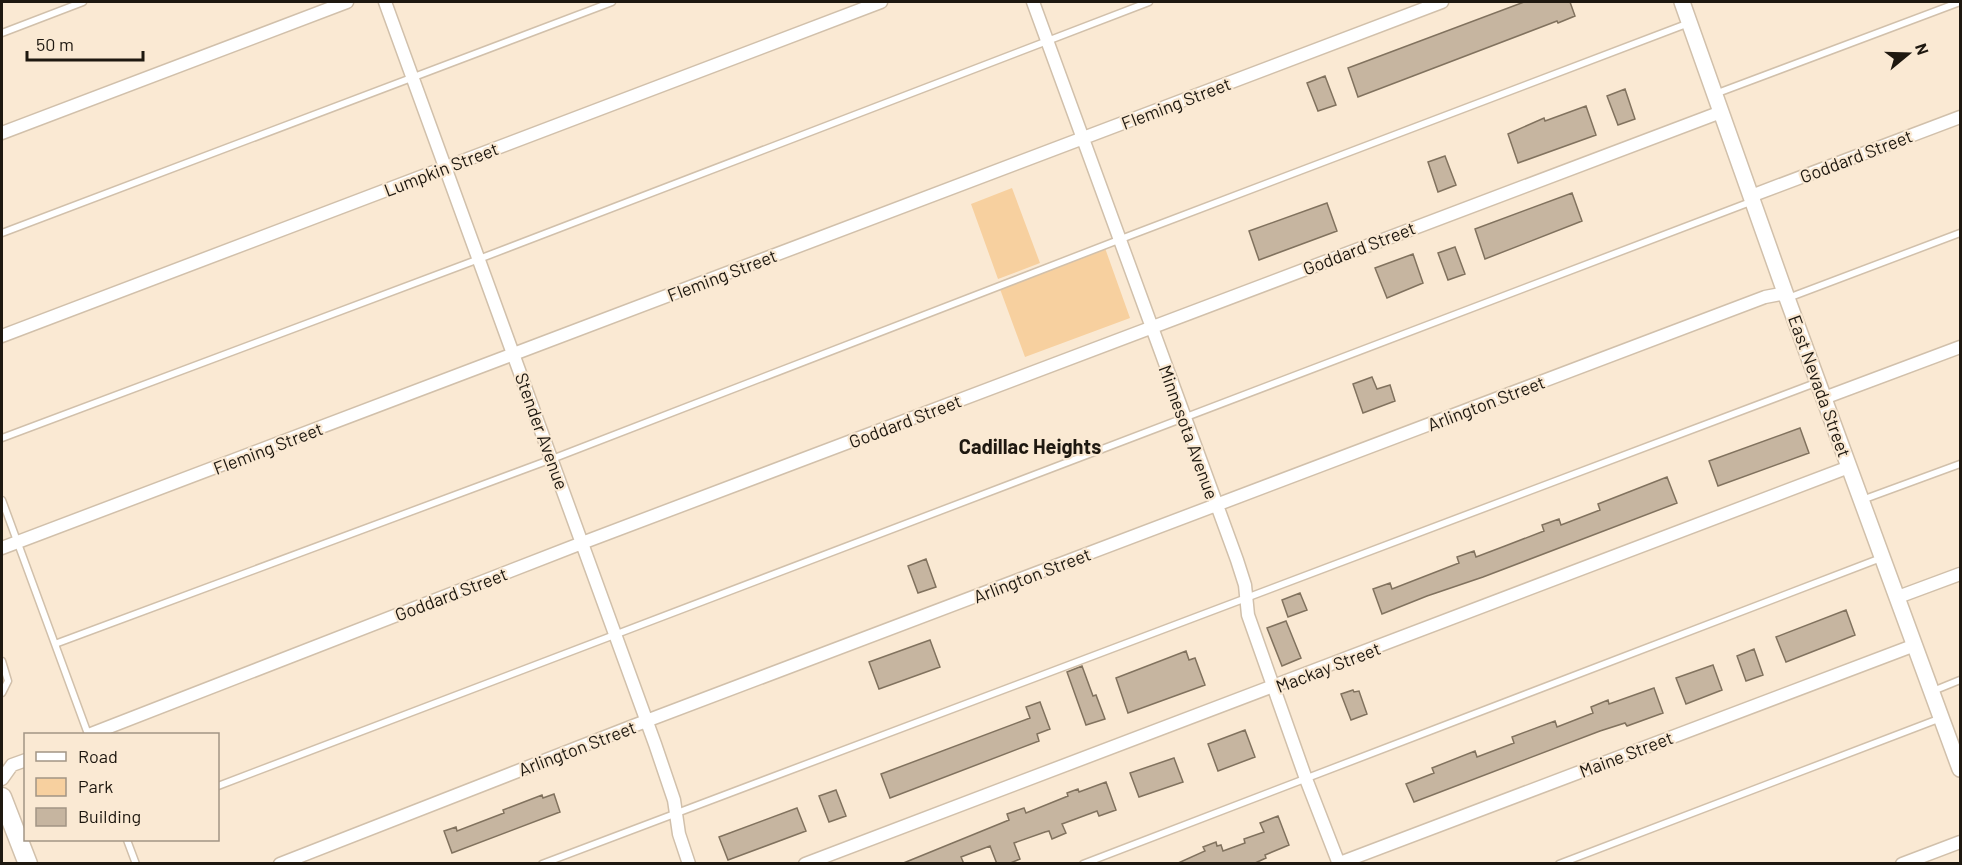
<svg xmlns="http://www.w3.org/2000/svg" width="1962" height="865" viewBox="0 0 1962 865" font-family="Barlow,sans-serif">
  <rect width="100%" height="100%" fill="#fae9d3"/>
  <path fill="#f7d09f" d="M1012 188 1040 263 998 279 971 204Z
    M1105 248 1130 318 1025 357 1000 289Z"/>
  <path fill="#c6b5a0" stroke="#81725e" stroke-width="1.5" d="M1524 2H1570L1575 16 1558 23 1557 21 1358 97 1348 68Z
    M1325 76 1336 105 1318 111 1307 83Z
    M1625 89 1635 119 1618 125 1607 96Z
    M1586 106 1596 135 1518 163 1508 134 1544 118 1545 121Z
    M1445 156 1456 185 1438 192 1428 162Z
    M1572 193 1582 221 1485 259 1475 229Z
    M1327 203 1337 231 1259 260 1249 231Z
    M1455 247 1465 274 1448 280 1438 253Z
    M1413 254 1423 283 1387 298 1375 268Z
    M1372 377 1377 389 1390 385 1395 401 1363 413 1353 384Z
    M1800 428 1809 453 1718 486 1709 461Z
    M1667 477 1677 503 1483 577 1427 596 1382 614 1373 589 1390 583 1392 589 1459 563 1457 557 1474 551 1476 557 1505 546 1544 531 1542 525 1559 519 1561 525 1600 510 1598 504Z
    M926 559 936 587 918 593 908 566Z
    M1300 593 1307 610 1288 617 1282 600Z
    M1846 610 1855 635 1786 662 1776 637Z
    M1286 621 1301 658 1282 666 1267 628Z
    M930 640 940 667 879 689 869 662Z
    M1754 649 1763 675 1746 681 1737 656Z
    M1186 651 1189 660 1195 658 1205 685 1128 713 1116 678Z
    M1713 665 1722 690 1686 704 1676 678Z
    M1082 666 1093 696 1096 695 1105 719 1086 725 1067 672Z
    M1654 688 1663 713 1627 726 1625 723 1600 731 1414 802 1406 784 1434 773 1432 768 1475 751 1477 757 1514 743 1512 737 1555 721 1557 727 1593 713 1591 707 1608 700 1609 704Z
    M1353 690 1354 692 1359 691 1367 714 1351 720 1341 694Z
    M1040 702 1050 729 1037 734 1039 741 890 798 881 774 1030 718 1026 707Z
    M1245 730 1255 757 1218 771 1208 744Z
    M1174 758 1183 782 1139 797 1130 773Z
    M1106 782 1116 810 1099 816 1097 811 1062 824 1066 833 1052 839 1049 831 1045 832 1014 843 1020 859 1008 864H997L990 846 961 857 964 864H901L1009 820 1007 814 1024 808 1026 813 1068 796 1067 793 1078 789 1079 792Z
    M836 790 846 816 829 822 819 796Z
    M554 794 560 812 452 853 444 831 456 827 457 831 504 813 503 810 542 795 543 798Z
    M797 808 806 831 728 860 719 837Z
    M1278 816 1289 845 1265 855 1266 858 1253 864H1176L1205 851 1203 847 1216 842 1217 846 1221 845 1223 851 1245 843 1244 839 1264 832 1260 823Z"/>
  <g fill="none" stroke-linecap="round" stroke-linejoin="round">
    <g stroke="#d1c0ab" stroke-width="9">
      <path id="service" d="M2 33 83 2
        M1715 94 1960 2
        M2 233 612 2
        M1788 298 1960 233
        M2 438 479 259 1149 2
        M2 500 88 734
        M1862 500 1960 464
        M55 644 552 459 1134 234 1689 23
        M2 661 8 681 2 693
        M1933 691 1960 680
        M218 786 1753 201
        M127 840 136 864
        M542 864 1818 382
        M1083 864 1881 558
        M1559 864 1941 718"/>
    </g>
    <g stroke="#d1c0ab" stroke-width="15">
      <path id="minor" d="M385 2 655 744 674 800 679 834 689 864
        M1033 2 1237 560 1245 585 1248 615 1306 779 1339 864
        M2 133 347 2
        M1751 196 1960 117
        M2 336 881 2
        M1824 398 1960 347
        M2 548 1442 2
        M1898 597 1960 574
        M91 734 582 543 1721 112
        M2 779 12 765 26 760
        M280 864 633 726 1765 297 1786 293
        M805 864 1849 467
        M1337 864 1915 645
        M1902 864 1960 842"/>
    </g>
    <g stroke="#d1c0ab" stroke-width="18">
      <path id="tertiary" d="M1682 2 1787 298 1960 769"/>
    </g>
    <g stroke="#d1c0ab" stroke-width="21">
      <path id="secondary" d="M2 797 28 864"/>
    </g>
    <use href="#service" stroke="#fff" stroke-width="6"/>
    <use href="#minor" stroke="#fff" stroke-width="12"/>
    <use href="#tertiary" stroke="#fff" stroke-width="15"/>
    <use href="#secondary" stroke="#fff" stroke-width="18"/>
  </g>
  <g text-anchor="middle" dominant-baseline="central" stroke-width="4.5" stroke-linejoin="round" paint-order="stroke">
    <g font-size="18" fill="#1e1810" stroke="#fae9d3">
      <text transform="translate(1176 103) rotate(-21)">Fleming Street</text>
      <text transform="translate(1856 156) rotate(-21)">Goddard Street</text>
      <text transform="translate(441 169) rotate(-21)">Lumpkin Street</text>
      <text transform="translate(1359 248) rotate(-21)">Goddard Street</text>
      <text transform="translate(722 275) rotate(-21)">Fleming Street</text>
      <text transform="translate(1820 386) rotate(70)">East Nevada Street</text>
      <text transform="translate(1486 403) rotate(-21)">Arlington Street</text>
      <text transform="translate(905 421) rotate(-21)">Goddard Street</text>
      <text transform="translate(542 431) rotate(70)">Stender Avenue</text>
      <text transform="translate(1189 432) rotate(70)">Minnesota Avenue</text>
      <text transform="translate(268 448) rotate(-21)">Fleming Street</text>
      <text transform="translate(1032 575) rotate(-21)">Arlington Street</text>
      <text transform="translate(451 594) rotate(-21)">Goddard Street</text>
      <text transform="translate(1328 667) rotate(-21)">Mackay Street</text>
      <text transform="translate(577 748) rotate(-21)">Arlington Street</text>
      <text transform="translate(1626 754) rotate(-21)">Maine Street</text>
    </g>
    <g font-size="20" font-weight="bold" fill="#1e1810" stroke="#fae9d3">
      <text x="1030" y="446">Cadillac Heights</text>
    </g>
  </g>
  <rect width="1962" height="865" fill="none" stroke="#1e1810" stroke-width="6"/>
  <rect x="24" y="733" width="195" height="108" fill="#fae9d3" stroke="#a29585" stroke-width="1.5"/>
  <rect x="36" y="752" width="30" height="9" fill="#ffffff" stroke="#a29585" stroke-width="1.5"/>
  <text x="78" y="763" font-size="18" fill="#1e1810">Road</text>
  <rect x="36" y="778" width="30" height="18" fill="#f7d09f" stroke="#a29585" stroke-width="1.5"/>
  <text x="78" y="793" font-size="18" fill="#1e1810">Park</text>
  <rect x="36" y="808" width="30" height="18" fill="#c6b5a0" stroke="#a29585" stroke-width="1.5"/>
  <text x="78" y="823" font-size="18" fill="#1e1810">Building</text>
  <g transform="translate(1908 54) rotate(71)" stroke="#fae9d3" stroke-width="4.5" paint-order="stroke">
  <path d="M0-4.5L10 22L0 15L-10 22Z" fill="#1e1810"/>
  <text y="-9" font-size="16" font-weight="bold" text-anchor="middle" fill="#1e1810">N</text>
  </g>
  <path d="M27 51v9h116v-9" fill="none" stroke="#1e1810" stroke-width="3"/>
  <text x="36" y="51" font-size="18" fill="#1e1810" stroke="#fae9d3" stroke-width="4.5" paint-order="stroke">50 m</text>
</svg>
